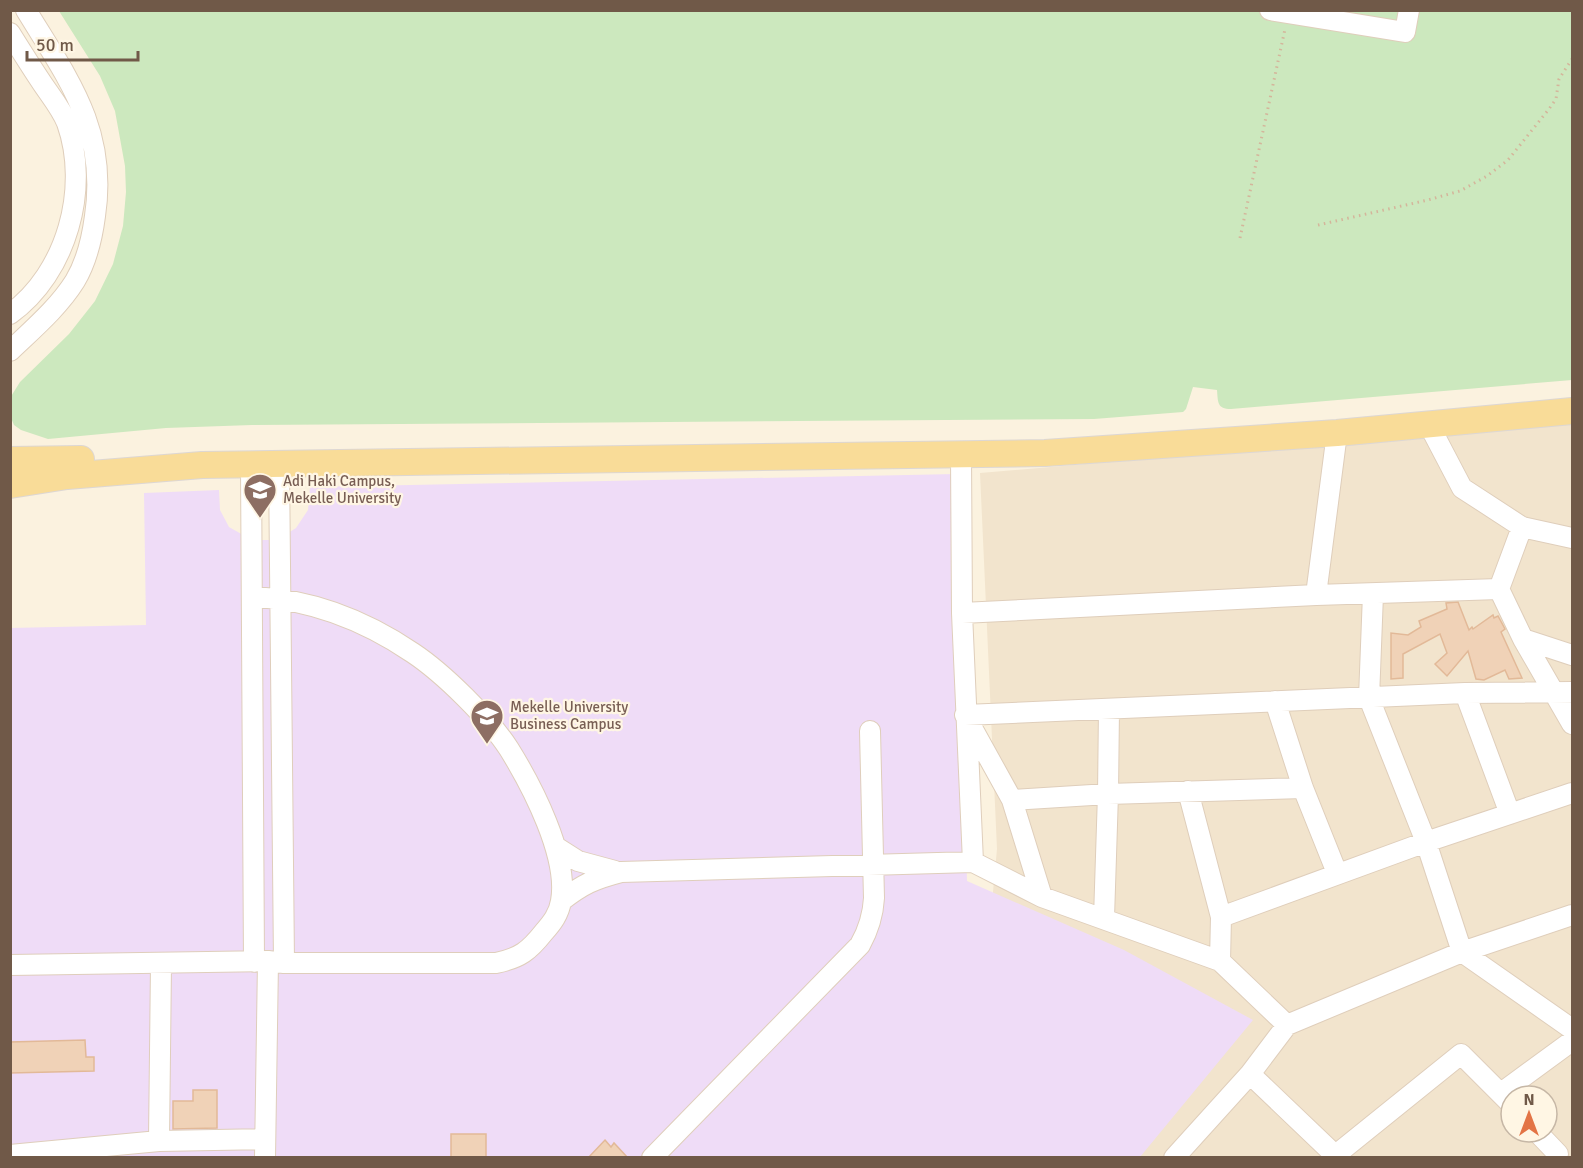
<svg xmlns="http://www.w3.org/2000/svg" width="1583" height="1168" viewBox="0 0 1583 1168" font-family="Signika,sans-serif">
  <rect width="100%" height="100%" fill="#fbf2df"/>
  <path fill="#f2e4cd" fill-rule="evenodd" d="M1572 422V1157L968 1158 997 849 980 473ZM1511 1096H1547V1132H1511Z"/>
  <path fill="#efdcf7" d="M956 474 967 881 1124 950 1253 1020 1140 1157H11L10 628 146 625 144 493 219 490 220 510 229 527 252 540H277L296 528 308 510 310 487Z"/>
  <path fill="#cce8be" d="M59 11H1572V380L1231 409C1217 409 1218 402 1217 390L1193 387 1186 409 1183 412 1094 419 252 425 166 428 48 439 21 430 14 425 11 418 10 398 20 382 69 334 95 301 113 264 123 226 126 192 125 166 115 111 100 76Z"/>
  <path fill="#f0d2b7" stroke="#e2b998" stroke-width="1.5" d="M1458 602 1469 630 1472 627 1473 629 1493 615 1494 618 1498 616 1505 629 1501 632 1522 678 1509 679 1505 670 1484 680 1476 679 1468 651 1447 676 1435 664 1447 653 1440 634 1403 654V678L1391 679V633L1408 635 1421 627 1419 621 1447 609 1446 603Z
    M85 1040 86 1057H94V1071L10 1073V1042Z
    M193 1090H217V1128L173 1129V1101H193Z
    M451 1134H486V1158H451Z
    M605 1140 611 1147 614 1143 628 1158H588Z"/>
  <g fill="none" stroke-linecap="round" stroke-linejoin="round">
    <g stroke="#dfcebb" stroke-width="22">
      <path id="minor" d="M1270 10 1405 32 1409 10
        M10 33C20 49 30 65 40 80 49 94 61 108 67 123 90 188 67 273 10 314
        M10 351C33 329 58 308 75 281 87 261 92 239 95 216 108 130 68 79 26 10
        M1428 423 1462 488 1522 527 1572 538
        M961 455 962 613 973 862 1042 897 1220 961 1287 1025 1250 1074 1174 1158
        M251 465 254 962
        M279 465 284 963
        M1522 527 1499 589 1523 639 1572 724
        M1373 594 1369 698 1426 842 1462 952 1572 1029
        M1316 595 1337 433
        M962 613 1316 595 1499 589
        M1523 639 1572 655
        M1465 693 1510 814
        M1275 701 1303 788 1337 873
        M1188 791 1221 917 1220 961
        M1012 800 1108 794 1303 788
        M556 847 578 861 615 871
        M1042 897 1012 800 965 715 1465 693 1572 692
        M561 901C583 884 594 879 621 872L973 862
        M1221 917 1426 842 1572 793
        M1104 918 1108 794 1109 709
        M10 965 268 961 284 963H496C520 958 529 951 544 932 552 923 559 914 561 901 569 857 532 786 509 749 489 718 443 673 413 653 364 620 310 599 252 597
        M1287 1025 1462 952 1572 915
        M1250 1074 1338 1158
        M1501 1093 1572 1041
        M1537 1132 1558 1154
        M159 1141 161 964
        M10 1155 159 1141 264 1139
        M265 1158 268 961
        M652 1158 860 945C869 929 873 916 874 898L870 731
        M1332 1158 1461 1054 1511 1104"/>
    </g>
    <g stroke="#ddd7d3" stroke-width="28">
      <path id="major" d="M10 460 81 459
        M10 485 67 476 202 465 1045 453 1337 433 1572 411"/>
    </g>
    <path stroke="#d4b59b" stroke-width="3" stroke-dasharray="1.5 4.5" stroke-linecap="butt" d="M1318 225 1428 200 1460 191 1487 176 1508 160 1549 109 1556 99 1559 79 1572 59
      M1240 238 1285 29"/>
    <use href="#minor" stroke="#fff" stroke-width="20"/>
    <use href="#major" stroke="#f9dc98" stroke-width="26"/>
  </g>
  <defs>
    <g id="university-pin" transform="scale(1.725)"><path d="M0 17L-7.5 6A9.5 9.5 0 1 1 7.5 6Z" fill="#8d6e63" stroke="#fff6e4"/><path d="M0-5L7-2L0 1L-7-2ZM-4 1L0 2.5L4 1V4Q0 6-4 4Z" fill="#fff"/></g>
  </defs>
  <g fill-rule="evenodd">
    <use href="#university-pin" x="260" y="490"/>
    <use href="#university-pin" x="487" y="716"/>
  </g>
  <g text-anchor="middle" dominant-baseline="central" stroke-width="4.5" stroke-linejoin="round" paint-order="stroke">
    <g font-size="15" fill="#785e54" stroke="#fff6e4" text-anchor="start">
      <text x="283" y="481">Adi Haki Campus,<tspan x="283" dy="17">Mekelle University</tspan></text>
      <text x="510" y="707">Mekelle University<tspan x="510" dy="17">Business Campus</tspan></text>
    </g>
  </g>
  <rect width="1583" height="1168" fill="none" stroke="#705948" stroke-width="24"/>
  <g transform="translate(1529 1114)"><circle r="28" fill="#fff6e4" stroke="#c6b7a6" stroke-width="1.5"/>
  <path d="M0-4.5L10 22L0 15L-10 22Z" fill="#e37445"/>
  <text y="-9" font-size="16" font-weight="bold" text-anchor="middle" fill="#705948">N</text>
  </g>
  <path d="M27 51v9h111v-9" fill="none" stroke="#705948" stroke-width="3"/>
  <text x="36" y="51" font-size="18" fill="#705948" stroke="#fff6e4" stroke-width="4.5" paint-order="stroke">50 m</text>
</svg>
